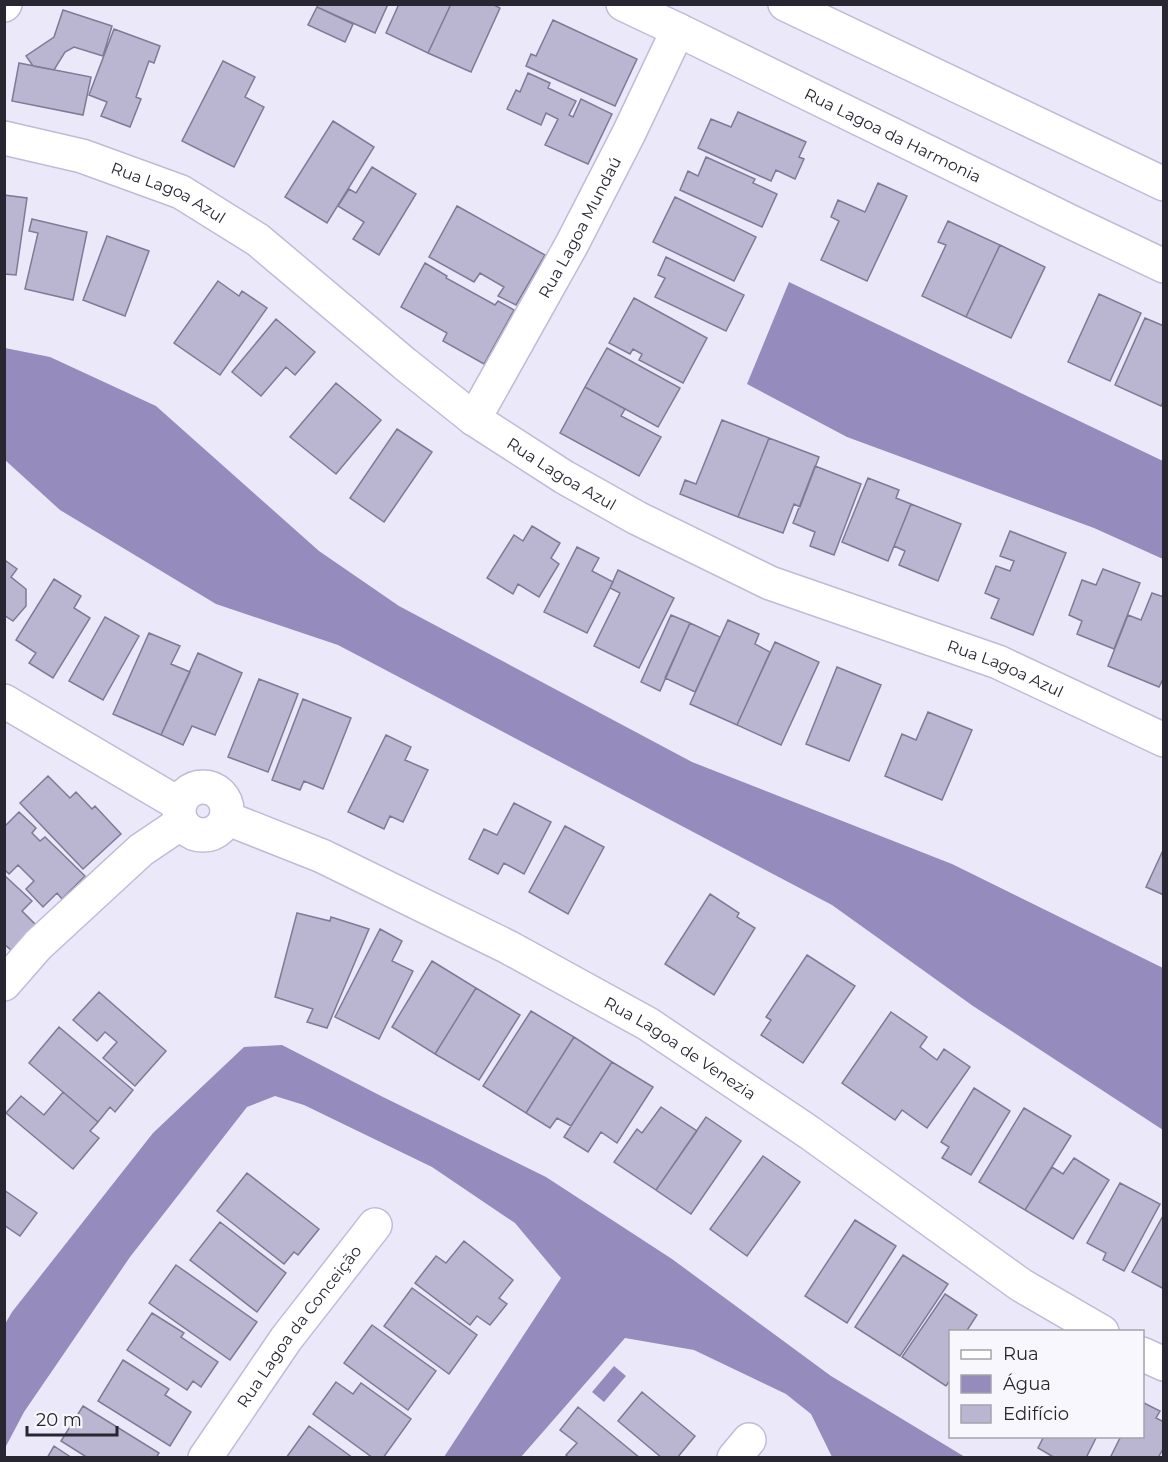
<svg xmlns="http://www.w3.org/2000/svg" width="1168" height="1462" viewBox="0 0 1168 1462" font-family="Montserrat,sans-serif">
  <rect width="100%" height="100%" fill="#ebe8fa"/>
  <path fill="#958bbd" d="M789 282 1163 461V559L1094 528 847 437 747 384Z
    M5 348 50 357 156 406 319 551 399 606 692 762 952 864 1163 968V1130L973 1006 832 905 338 645 216 604 60 510 5 460Z
    M282 1045 383 1097 546 1177 672 1259 831 1376 965 1457H832L811 1414 786 1394 694 1350 625 1338 521 1457H444L561 1278 515 1223 432 1167 304 1105 275 1096 247 1107 130 1257 24 1412 5 1448V1324L12 1312 153 1133 244 1047Z
    M614 1366 626 1376 604 1402 592 1392Z"/>
  <path fill="#bab5d1" stroke="#7f7a95" stroke-width="1.5" d="M318 4H388L375 33 317 7Z
    M399 4H451L428 53 386 33Z
    M451 4H492L500 8 471 72 428 53Z
    M317 7 353 24 345 42 308 25Z
    M63 10 112 26 103 56 74 47 65 52 54 70 33 66 26 56 54 37Z
    M553 20 637 59 615 106 526 66 531 54 536 56Z
    M114 29 160 46 154 63 149 61 136 97 141 99 130 127 101 116 107 102 89 95Z
    M223 61 255 77 245 97 264 107 234 167 182 141Z
    M19 63 91 77 83 115 12 101Z
    M528 73 550 83 548 88 576 101 569 115 573 117 581 99 612 114 588 164 545 145 558 119 546 113 541 125 507 109 516 90 520 92Z
    M738 112 806 142 799 157 804 159 795 179 776 170 771 181 698 148 711 119 731 127Z
    M333 121 374 147 327 223 285 197Z
    M706 157 755 179 753 183 777 194 762 227 680 190 688 171 698 176Z
    M372 167 416 194 379 255 353 239 364 222 338 206 349 189 356 193Z
    M878 183 907 196 867 281 821 260 839 221 831 217 838 200 865 212Z
    M4 195 27 198 16 275 4 274Z
    M675 197 756 237 734 281 653 242Z
    M457 206 545 255 516 305 498 296 504 287 480 273 474 282 429 257Z
    M32 219 87 232 73 300 25 289 38 233 29 231Z
    M948 221 1000 245 966 317 922 296 946 245 938 242Z
    M107 236 149 251 125 316 83 300Z
    M1000 245 1045 267 1011 338 966 317Z
    M666 257 744 295 726 331 655 297 665 278 658 275Z
    M425 263 447 276 446 278 495 305 498 301 514 310 484 364 443 341 447 333 401 307Z
    M218 281 239 296 242 291 267 308 220 375 174 343Z
    M1099 294 1141 313 1110 381 1068 362Z
    M634 298 707 338 683 383 639 360 642 354 633 349 630 354 609 343Z
    M1145 318 1164 326V401L1161 406 1115 385Z
    M276 319 315 352 295 375 286 367 261 396 232 372Z
    M607 348 680 388 658 427 585 387Z
    M336 383 381 420 336 474 290 437Z
    M585 387 625 409 621 416 661 437 639 476 560 433Z
    M722 420 769 438 738 517 680 494 685 480 696 484Z
    M397 429 432 452 384 522 350 498Z
    M769 438 819 457 800 507 794 504 783 533 738 517Z
    M815 466 861 484 834 555 810 546 815 532 793 523Z
    M868 478 899 490 896 498 911 504 888 561 842 542Z
    M911 504 961 524 938 581 899 565 905 551 894 546Z
    M532 526 560 543 551 558 559 564 539 597 518 584 513 594 487 578 514 535 523 541Z
    M1010 531 1066 553 1033 635 991 618 999 599 985 593 996 566 1010 571 1014 561 1000 556Z
    M577 547 599 558 592 571 613 582 587 633 544 612Z
    M6 561 17 569 11 577 26 589V606L13 621 4 615V563Z
    M1103 569 1140 583 1114 649 1077 634 1082 621 1069 615 1082 580 1096 585Z
    M618 570 674 598 639 668 594 646 620 593 610 588Z
    M54 579 81 596 74 608 90 618 53 678 29 663 36 653 16 640Z
    M1152 593 1164 597V677L1159 687 1108 666 1128 615 1141 620Z
    M671 615 690 623 660 691 641 682Z
    M105 617 139 636 103 700 69 681Z
    M728 620 759 634 755 644 770 652 737 725 690 704Z
    M690 623 720 637 695 692 665 678Z
    M149 633 180 646 171 664 190 672 161 735 113 714Z
    M775 642 819 662 781 745 737 725Z
    M198 653 242 673 215 735 192 726 183 745 161 735Z
    M837 667 881 685 849 761 806 744Z
    M259 679 298 694 268 772 228 757Z
    M303 699 351 718 323 789 304 781 300 790 272 780Z
    M928 712 972 730 942 800 885 776 902 734 916 740Z
    M386 735 411 747 405 760 428 770 403 822 390 816 384 829 348 812Z
    M48 776 70 798 76 792 92 809 95 806 121 834 83 869 20 803Z
    M514 803 551 822 524 874 504 863 498 874 469 859 484 829 497 835Z
    M19 812 36 828 32 833 40 841 45 837 85 876 62 899 57 893 43 907 26 889 34 881 18 865 9 874 4 869V827Z
    M565 826 604 847 568 914 529 892Z
    M1164 848V895L1146 887Z
    M4 875 32 901 22 911 36 925 11 950 4 944Z
    M710 894 739 913 737 917 755 928 714 995 665 964Z
    M297 913 330 921 331 917 369 929 327 1028 307 1022 313 1009 275 997Z
    M380 929 402 941 392 961 413 971 379 1039 335 1017Z
    M807 955 855 986 803 1063 761 1035 771 1020 766 1017Z
    M432 961 476 988 435 1054 392 1027Z
    M476 988 520 1015 479 1080 435 1054Z
    M99 992 166 1051 135 1086 103 1058 117 1042 105 1032 97 1041 73 1020Z
    M531 1011 574 1037 526 1113 483 1086Z
    M891 1012 927 1037 920 1047 937 1060 944 1049 970 1067 927 1128 902 1110 895 1120 842 1083Z
    M59 1027 133 1090 115 1112 110 1107 98 1122 29 1063Z
    M574 1037 612 1062 571 1126 557 1118 550 1128 526 1113Z
    M612 1062 653 1087 617 1143 601 1132 588 1152 564 1137Z
    M974 1088 1010 1111 971 1175 942 1158 949 1147 941 1142Z
    M63 1092 98 1122 90 1131 99 1138 73 1169 6 1113 21 1096 44 1115Z
    M661 1107 697 1131 656 1190 614 1162 637 1129 642 1133Z
    M1024 1108 1071 1136 1025 1210 979 1182Z
    M706 1117 741 1141 691 1214 656 1190Z
    M763 1156 800 1182 747 1256 710 1229Z
    M1074 1158 1109 1180 1073 1239 1025 1210 1052 1167 1063 1174Z
    M247 1173 319 1229 298 1255 294 1252 284 1264 217 1211Z
    M1120 1183 1160 1204 1124 1271 1103 1260 1106 1253 1087 1243Z
    M4 1190 37 1213 20 1236 4 1225Z
    M1164 1214V1289L1132 1272Z
    M855 1220 896 1246 847 1323 805 1296Z
    M220 1222 286 1273 257 1312 190 1260Z
    M464 1241 513 1280 499 1298 507 1304 490 1325 477 1316 470 1325 415 1283 436 1256 446 1263Z
    M903 1255 948 1284 900 1356 855 1327Z
    M176 1265 257 1322 230 1360 149 1303Z
    M412 1288 477 1335 449 1374 384 1326Z
    M945 1294 977 1315 966 1332H950V1380L946 1386 902 1357Z
    M152 1313 184 1333 181 1337 218 1362 201 1387 193 1381 187 1390 127 1350Z
    M372 1325 436 1371 408 1410 344 1363Z
    M123 1360 169 1389 165 1395 191 1412 170 1446 98 1401Z
    M336 1382 353 1394 361 1383 411 1419 383 1458H373L313 1414Z
    M642 1392 695 1436 677 1458H662L618 1421Z
    M1142 1402 1160 1411 1156 1418 1164 1422V1447L1158 1458H1110L1121 1436H1142Z
    M83 1406 159 1453 156 1458H88L61 1441Z
    M578 1407 640 1458H569L566 1455 577 1443 560 1430Z
    M309 1426 353 1458H286Z
    M1044 1436H1097L1086 1458H1055L1038 1448Z
    M54 1446 72 1458H47Z"/>
  <g fill="none" stroke-linecap="round" stroke-linejoin="round">
    <g stroke="#c0bbd7" stroke-width="36">
      <g id="minor">
        <path id="s1" d="M623 4 678 30 1071 222 1164 266"/>
        <path d="M785 4 1164 184"/>
        <path d="M4 5 5 4"/>
        <path id="s2" d="M4 138 82 156 181 192 258 240 405 364 474 419 564 477 637 518 770 583 998 662 1164 740"/>
        <path id="s3" d="M474 419 572 244 628 135 678 30"/>
        <path d="M4 701 179 804"/>
        <circle cx="203" cy="811" r="24"/>
        <path id="s4" d="M226 818 322 856 508 947 648 1024 810 1133 1021 1285 1102 1332"/>
        <path d="M4 984 38 945 141 850 181 823"/>
        <path d="M1142 1354 1164 1364"/>
        <path id="s5" d="M205 1458 286 1339 375 1225"/>
        <path d="M734 1458 749 1440"/>
      </g>
    </g>
    <use href="#minor" stroke="#fff" stroke-width="33"/>
  </g>
  <g text-anchor="middle" dominant-baseline="central" stroke-width="6" stroke-linejoin="round" paint-order="stroke">
    <g font-size="16" fill="#282631" stroke="#f8f7fd">
      <text stroke="none"><textPath href="#s1" startOffset="300">Rua Lagoa da Harmonia</textPath></text>
      <text stroke="none"><textPath href="#s2" startOffset="174">Rua Lagoa Azul</textPath></text>
      <text stroke="none"><textPath href="#s3" startOffset="219">Rua Lagoa Mundaú</textPath></text>
      <text stroke="none"><textPath href="#s2" startOffset="660">Rua Lagoa Azul</textPath></text>
      <text stroke="none"><textPath href="#s2" startOffset="1146">Rua Lagoa Azul</textPath></text>
      <text stroke="none"><textPath href="#s4" startOffset="510">Rua Lagoa de Venezia</textPath></text>
      <text stroke="none"><textPath href="#s5" startOffset="162">Rua Lagoa da Conceição</textPath></text>
    </g>
  </g>
  <rect width="1168" height="1462" fill="none" stroke="#282631" stroke-width="12"/>
  <rect x="949" y="1330" width="195" height="108" fill="#f8f7fd" stroke="#a5a3ab" stroke-width="1.5"/>
  <rect x="961" y="1350" width="30" height="9" fill="#ffffff" stroke="#a5a3ab" stroke-width="1.5"/>
  <text x="1003" y="1360" font-size="18" fill="#282631">Rua</text>
  <rect x="961" y="1375" width="30" height="18" fill="#958bbd" stroke="#a5a3ab" stroke-width="1.5"/>
  <text x="1003" y="1390" font-size="18" fill="#282631">Água</text>
  <rect x="961" y="1405" width="30" height="18" fill="#bab5d1" stroke="#a5a3ab" stroke-width="1.5"/>
  <text x="1003" y="1420" font-size="18" fill="#282631">Edifício</text>
  <path d="M27 1426v9h90v-9" fill="none" stroke="#282631" stroke-width="3"/>
  <text x="36" y="1426" font-size="18" fill="#282631" stroke="#f8f7fd" stroke-width="4.5" paint-order="stroke">20 m</text>
</svg>
